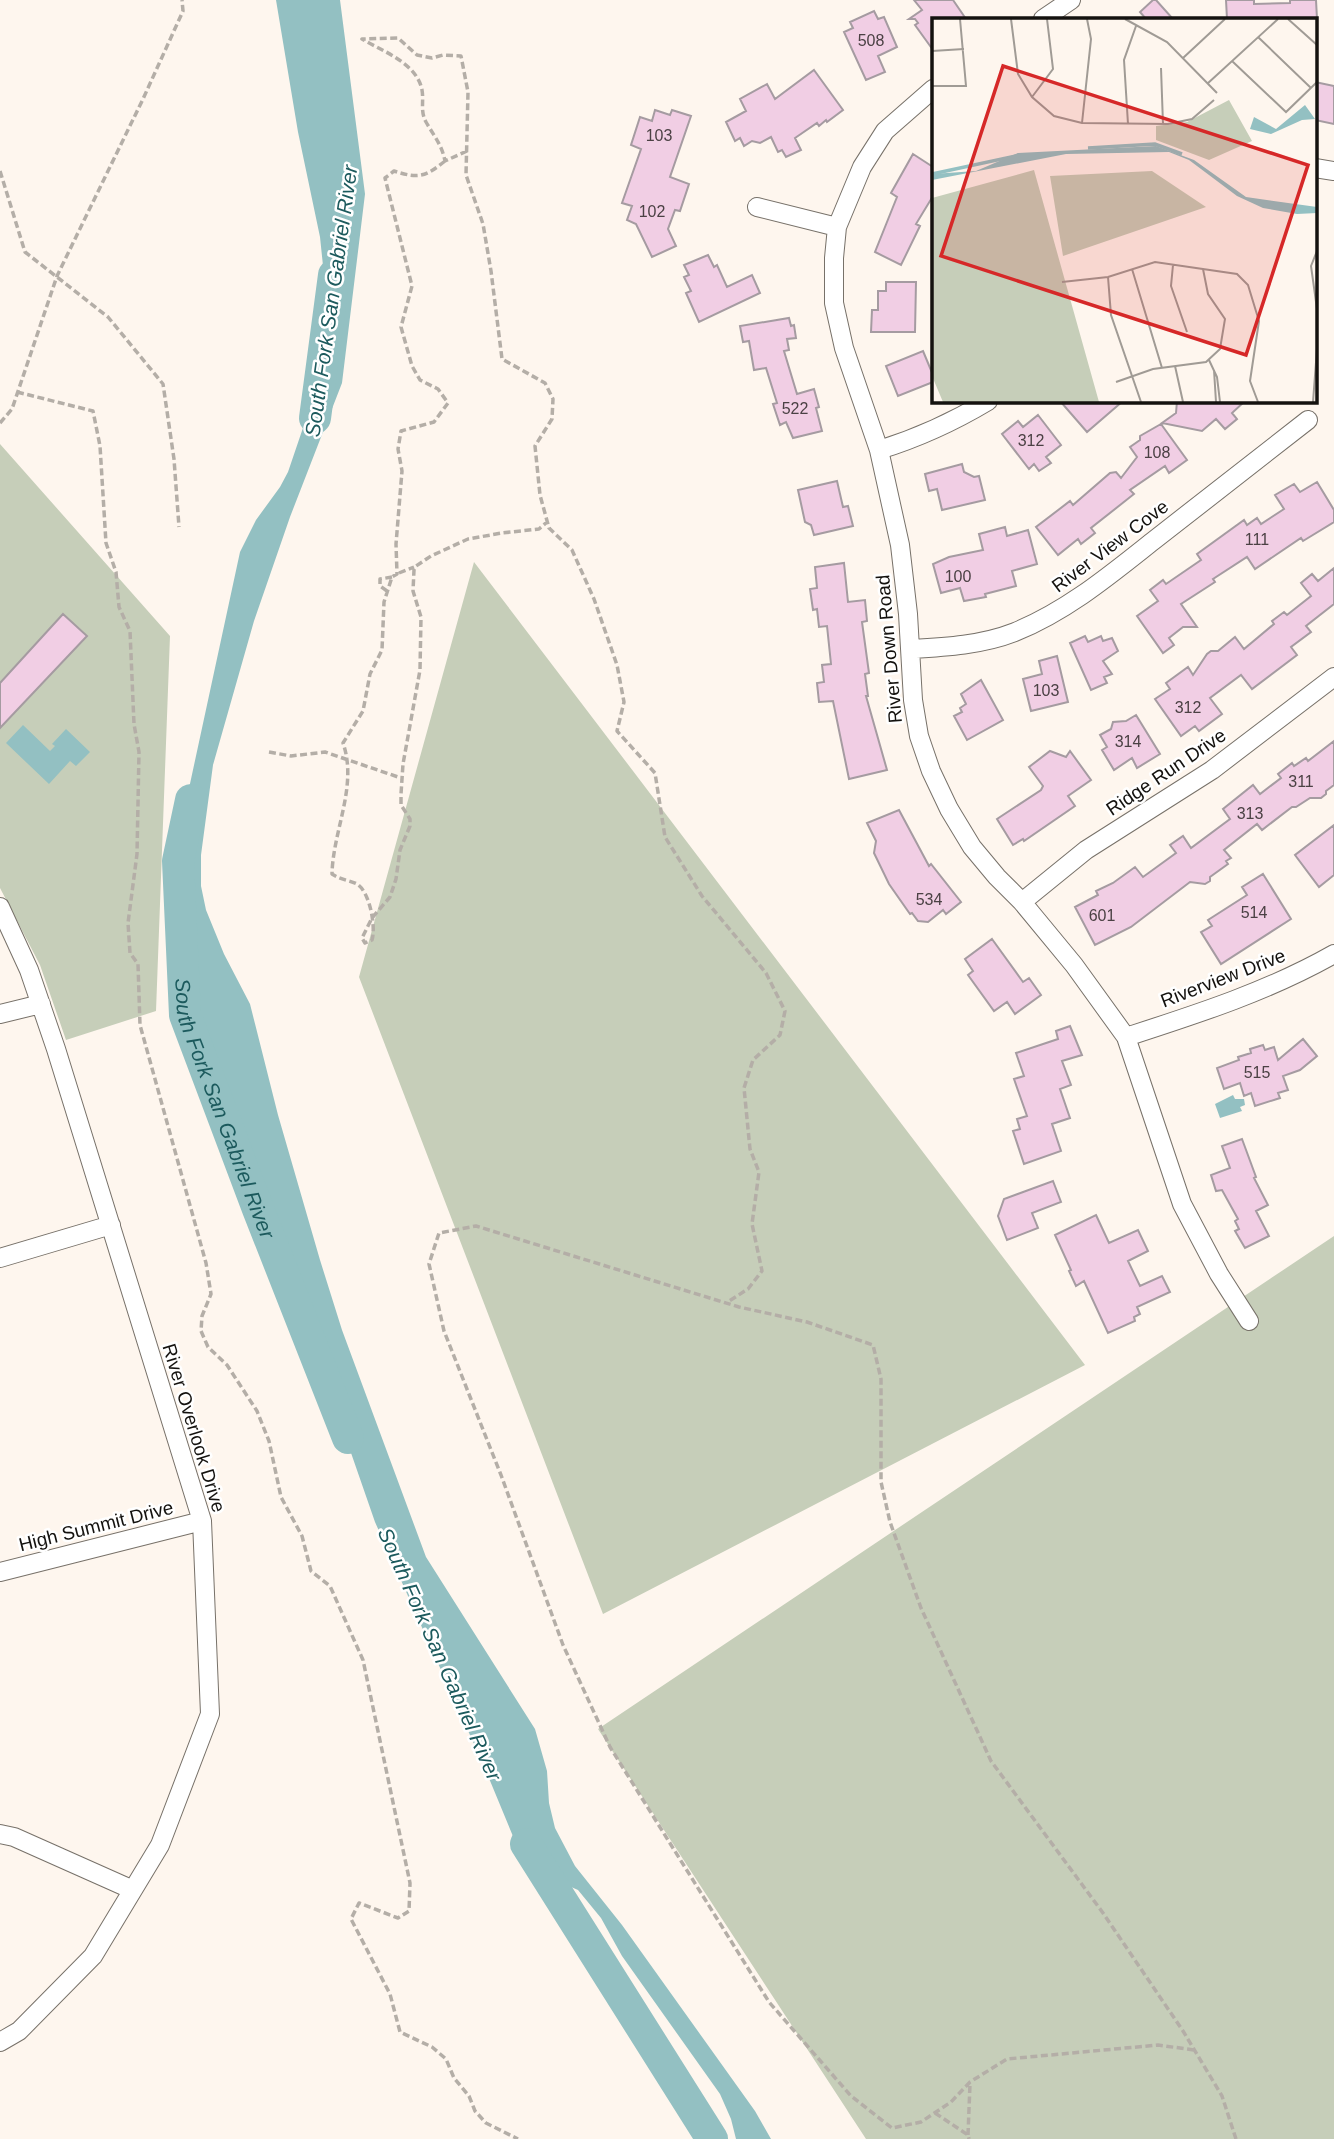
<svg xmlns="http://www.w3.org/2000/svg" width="1334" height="2139" viewBox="0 0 1334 2139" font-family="Helvetica,sans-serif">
  <rect width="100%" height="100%" fill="#fef6ee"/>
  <path fill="#c6ceb9" d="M0 444 170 636 156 1011 66 1040 40 965 0 888Z
    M474 562 1085 1365 603 1614 359 977Z
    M1334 1236V2139H866L598 1729Z"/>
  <path fill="#93c0c2" d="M276 0H340L365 194 342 383 290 517 254 621 213 765 201 855V886L206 910 224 954 250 1004 278 1115 320 1260 342 1330 426 1557 535 1729 547 1771 549 1803 555 1828 575 1866 622 1925 755 2111 771 2139H736L731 2119 720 2094 622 1956 601 1918 578 1890 562 1883 545 1881 524 1863 486 1771 375 1522 308 1329 225 1115 194 1005 176 915 178 879 188 793 240 552 256 520 280 487 288 472 324 366 329 323 320 237 298 132Z
    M23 725 50 751 55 746 52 744 66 729 90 752 76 766 70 761 49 784 6 743Z
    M1233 1095 1235 1099H1244L1245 1105 1240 1107 1242 1111 1220 1118 1215 1104Z"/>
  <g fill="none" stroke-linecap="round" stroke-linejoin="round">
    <g stroke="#93c0c2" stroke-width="32">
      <path d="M315 418 334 275"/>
      <path id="s1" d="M191 800 178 861 185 1015 258 1209 348 1438"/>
      <path d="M526 1844 712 2139"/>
    </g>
  </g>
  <path fill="#f1cee4" stroke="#a59ba1" stroke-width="2" d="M914 0H953L966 19H933V50L915 25 918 23 915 19H909L922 10Z
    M1153 0H1156L1173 19H1146L1140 12Z
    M1226 0H1254V4L1290 3V0H1316L1317 19H1227Z
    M874 11 878 19 884 17 897 47 878 56 885 72 866 80 844 32 853 28 850 22Z
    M814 70 843 110 827 122 826 120 819 126 817 123 795 138 801 150 786 157 782 150 778 152 771 137 760 143 752 141 744 146 740 138 735 141 726 122 746 111 740 99 767 84 775 99Z
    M1315 82 1334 86V124L1315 120Z
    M655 110 670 115 672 110 691 116 670 177 689 184 680 211 675 210 668 229 676 246 652 257 636 224 627 220 632 206 622 203 641 149 631 145 640 117 652 121Z
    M913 154 933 167V196L916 224 920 226 901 265 875 252 897 197 891 193Z
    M708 255 714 267 717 265 727 287 752 275 760 293 699 322 686 293 691 291 684 277 689 275 684 265Z
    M886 282H916L915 332H871L872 310H878V291H886Z
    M789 318 791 326 794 325 796 338 787 339 789 350 784 351 797 394 814 389 819 407 816 408 822 431 793 438 786 422 780 425 773 404 777 403 766 368 754 370 749 341 743 342 740 326Z
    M923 351 933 375V382L898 396 886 366Z
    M1060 401H1123L1087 432Z
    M1177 401H1245L1232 413 1237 419 1225 429 1216 419 1202 431 1162 423 1176 413Z
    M1038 415 1061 445 1046 457 1051 463 1039 471 1034 464 1029 469 1002 434 1018 421 1023 427Z
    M1161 424 1187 460 1169 473 1165 466 1130 490 1134 494 1091 528 1095 533 1081 544 1078 539 1058 555 1036 527 1070 501 1073 505 1110 473 1116 472 1121 478 1137 457 1130 447 1140 440V436Z
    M962 464 964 472 974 477 979 476 985 500 942 510 937 489 929 491 925 474Z
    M837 481 843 507 848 506 853 526 814 535 811 525 805 522 798 490Z
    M1317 482 1334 510V522L1303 541 1301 538 1255 569 1247 557 1213 579 1215 582 1181 604 1197 627H1183L1169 638 1174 645 1163 653 1137 616 1158 601 1150 590 1163 580 1166 584 1201 560 1197 554 1244 520 1247 525 1257 518 1261 524 1284 509 1275 495 1294 484 1300 492Z
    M1005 527 1007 536 1028 530 1037 564 1012 571 1016 586 985 594 986 597 964 601 960 588 941 593 933 564 949 557 983 550 979 534Z
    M844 563 848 602 865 600 867 621 862 622 869 673 865 674 868 696H866L887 770 849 779 833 701 819 702 817 683 824 682 822 665 831 664 827 626 819 627 817 609 813 610 810 589 817 588 815 567Z
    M1334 568V604L1306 626 1311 632 1291 647 1297 655 1252 689 1241 675 1210 698 1222 714 1199 731 1195 726 1181 736 1155 699 1170 689 1166 683 1188 667 1193 675 1207 654 1211 651H1218L1235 637 1244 649 1274 624 1272 621 1284 612 1287 615 1311 596 1301 583 1312 574 1318 581Z
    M63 614 87 636 0 728V683Z
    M1085 636 1088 642 1101 636 1103 641 1112 638 1118 651 1103 661 1112 674 1104 677 1107 683 1091 690 1070 643Z
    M1057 656 1068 702 1031 711 1023 679 1042 674 1039 661Z
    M981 680 1003 720 967 740 954 716 962 712 960 708 966 704 961 694Z
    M1136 715 1160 754 1137 768 1132 758 1114 770 1102 750 1107 747 1100 735 1111 729 1113 722 1126 721Z
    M1334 741V785L1326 791V794L1321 798H1310L1296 807H1292L1262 830 1257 824 1224 850 1231 858 1226 861 1228 864 1210 877V881L1205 884 1190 882 1131 927 1095 945 1075 907 1098 895 1096 891 1113 883 1135 867 1143 877 1176 853 1170 845 1183 836 1191 848 1230 819 1223 809 1253 785 1260 794 1281 778 1278 774 1292 763 1294 766 1306 758 1308 761Z
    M1050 751 1066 757 1070 751 1091 780 1068 796 1075 806 1024 841 1023 839 1013 845 997 819 1041 790 1043 786 1029 767Z
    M899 810 929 866 931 864 961 902 946 914 943 910 928 922 918 921 912 913 910 914 889 884 874 853 876 841 867 823Z
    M1334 825V875L1319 887 1295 855Z
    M1263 874 1291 919 1221 964 1201 932 1212 926 1208 920 1247 895 1242 887Z
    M992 939 1023 982 1029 978 1041 995 1015 1014 1007 1002 994 1011 968 975 973 971 965 959Z
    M1070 1026 1082 1055 1062 1061 1071 1085 1060 1089 1070 1118 1052 1124 1061 1151 1024 1164 1013 1131 1020 1129 1017 1119 1027 1116 1014 1079 1024 1076 1016 1053 1058 1039 1056 1031Z
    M1303 1039 1317 1056 1300 1070 1283 1076 1288 1090 1278 1093 1280 1098 1255 1106 1251 1093 1244 1096 1240 1083 1224 1089 1217 1068 1239 1060 1238 1057 1251 1053 1250 1049 1263 1045 1265 1050 1274 1047 1278 1060Z
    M1242 1139 1256 1177 1254 1178 1268 1205 1256 1211 1269 1236 1245 1248 1235 1231 1239 1229 1235 1221 1238 1219 1222 1190 1216 1191 1211 1175 1230 1168 1222 1146Z
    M1053 1181 1061 1202 1032 1213 1038 1228 1007 1240 998 1216 1004 1199Z
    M1096 1215 1109 1243 1138 1230 1148 1251 1128 1261 1140 1286 1162 1276 1170 1292 1137 1307 1140 1314 1134 1317 1135 1321 1108 1333 1084 1281 1076 1286 1069 1271 1071 1270 1055 1235Z"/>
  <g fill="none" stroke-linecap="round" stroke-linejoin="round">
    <g stroke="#777169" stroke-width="20">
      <path id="minor" d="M1043 19 1071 0
        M933 89 885 131 862 167 837 227 834 258V303L844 348 879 450 900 545 908 614 913 700 919 736 931 771 949 809 972 847 997 877 1022 902 1074 965 1126 1037 1182 1204 1219 1274 1249 1321
        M1315 168 1334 171
        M757 207 837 227
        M879 450C918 438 953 422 988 401
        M911 649C946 647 982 645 1015 632 1067 611 1110 575 1153 541 1204 501 1256 461 1308 420
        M1022 902 1086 850 1212 770 1334 677
        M0 907 29 970 56 1049 202 1521 210 1714 160 1845 93 1956 19 2031 0 2042
        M0 1014 41 1004
        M1126 1037C1197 1014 1269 991 1334 954
        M0 1258 111 1225
        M0 1572 202 1521
        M0 1834 14 1837 133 1890"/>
    </g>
    <path stroke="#b4aea7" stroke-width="3.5" stroke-dasharray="7 3.5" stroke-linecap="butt" d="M467 151 445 161C442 145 434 136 426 122 420 111 424 102 422 90 417 63 382 51 362 39L398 38 417 55 432 58 443 55 461 56 468 92 466 175 483 224 491 271 502 359 545 383 553 399 552 419 535 446 540 495 549 528 572 550 594 599 617 665 624 702 617 731 655 773 665 837 702 896 766 973 785 1011 780 1035 753 1060 744 1088 750 1149 759 1172 752 1224 762 1271 748 1289 726 1303
      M445 161C425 177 419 179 394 171L385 178 412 286 401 327 412 366 420 380 438 389 448 403 434 422 401 431 398 449 402 471 396 544 397 574 392 577 384 602 382 650 370 674 363 711 343 743C358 786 333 830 332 874 341 880 349 880 357 884 370 892 376 927 372 940L365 943 362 938 372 918 390 897 396 879 400 850 410 826V819L401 805V794L403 764 420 670 421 617 413 591 414 570 416 566 431 556 468 539 502 533 539 529 547 522
      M0 171 25 252 108 317 163 384 174 459 179 527
      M17 392 93 411 100 446 106 543 116 572 119 607 130 631 134 724 139 752 137 854 128 923 130 953 138 964 140 1025 206 1263 211 1294 202 1316 201 1331 208 1347 227 1365 257 1411 269 1441 281 1497 302 1536 311 1571 330 1586 363 1660 410 1883 409 1911 398 1918 359 1903 351 1919 390 1994 400 2032 432 2047 446 2059 454 2078 469 2096 475 2111 486 2123 518 2139
      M0 423 12 409 57 276 143 99 183 11 182 0
      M399 573 414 567
      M387 591 380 586V579L392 577
      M269 752 291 756 325 752 401 778
      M1194 2050 1158 2045 1007 2059 970 2082 951 2102 921 2122 892 2128 851 2096 769 2002 610 1747 563 1645 501 1475 444 1331 429 1264 439 1233 476 1226 739 1307 807 1322 873 1345 881 1379V1482L890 1522 921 1608 991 1761 1103 1913 1183 2031 1222 2096 1236 2139
      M935 2113 968 2135 969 2139
      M968 2135 970 2084"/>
    <use href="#minor" stroke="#fff" stroke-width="18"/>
  </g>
  <g text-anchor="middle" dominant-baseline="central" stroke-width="5" stroke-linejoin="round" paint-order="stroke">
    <g font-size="16" fill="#4b4144">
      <text x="871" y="40">508</text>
      <text x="659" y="135">103</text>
      <text x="652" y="211">102</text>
      <text x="795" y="408">522</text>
      <text x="1031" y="440">312</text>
      <text x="1157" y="452">108</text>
      <text x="1257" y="539">111</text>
      <text x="958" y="576">100</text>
      <text x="1046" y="690">103</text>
      <text x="1188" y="707">312</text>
      <text x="1128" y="741">314</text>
      <text x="1301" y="781">311</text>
      <text x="1250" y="813">313</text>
      <text x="929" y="899">534</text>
      <text x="1254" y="912">514</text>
      <text x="1102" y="915">601</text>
      <text x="1257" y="1072">515</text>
    </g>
    <g font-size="19" fill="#14120f" stroke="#fff">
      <text transform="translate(1110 546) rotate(-37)">River View Cove</text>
      <text transform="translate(889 649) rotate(-95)">River Down Road</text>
      <text transform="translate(1166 772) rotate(-34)">Ridge Run Drive</text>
      <text transform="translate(1223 978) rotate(-21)">Riverview Drive</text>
      <text transform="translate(194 1428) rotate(73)">River Overlook Drive</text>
      <text transform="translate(96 1526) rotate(-14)">High Summit Drive</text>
    </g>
    <g font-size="21" font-style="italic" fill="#1c5a5d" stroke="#fff">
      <text transform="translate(331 301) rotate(-82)">South Fork San Gabriel River</text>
      <text stroke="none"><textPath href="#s1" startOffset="317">South Fork San Gabriel River</textPath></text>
      <text transform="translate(440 1654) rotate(66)">South Fork San Gabriel River</text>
    </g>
  </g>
  <g transform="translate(932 18)">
    <rect width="385" height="385" fill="#fef6ee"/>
    <path d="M297 82 320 123 277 142 224 122V108L255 104ZM102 152 167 384H11L0 358V180ZM220 153 274 189 131 238 118 158Z" fill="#c6ceb9"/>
    <path d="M373 87 383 101 370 102 339 116 318 111 322 99 344 111ZM224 128 262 142 314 179 385 189V195L365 196 331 190 305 178 257 142 237 134 134 136 0 162V156L44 153 86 135Z" fill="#93c0c2"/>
    <path fill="none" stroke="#93c0c2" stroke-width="3.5" d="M156 130 223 126 250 136M0 156 88 137"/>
    <path fill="none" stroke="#a09b95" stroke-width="2" d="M79 1 86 56 100 79 122 98 150 105 236 106 260 101 282 82M193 1 235 24 285 75M356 1 385 27M326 19 379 70M0 33 32 31M251 40 293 1M300 43 354 94 385 64M229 50 231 106M275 66 346 1M0 68H34L28 1M100 79 121 51 115 1M150 105 159 21 155 1M196 106 192 42 204 8M385 233 379 248 385 291M241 247 239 268 255 314M200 251 230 350M176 259 179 297 209 384M130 264 176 259 223 244 305 256 316 267 327 303 318 363 326 384M277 342 285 359 288 384M243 348 251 384M282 352 284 384M184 364 221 351 274 344 288 331 293 301 276 276 271 251M381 384 385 331"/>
    <path fill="#d62828" fill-opacity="0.15" stroke="#d62828" stroke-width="3.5" d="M71 48 376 147 314 337 9 238Z"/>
    <rect width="385" height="385" fill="none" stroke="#14120f" stroke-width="3.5"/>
  </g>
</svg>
